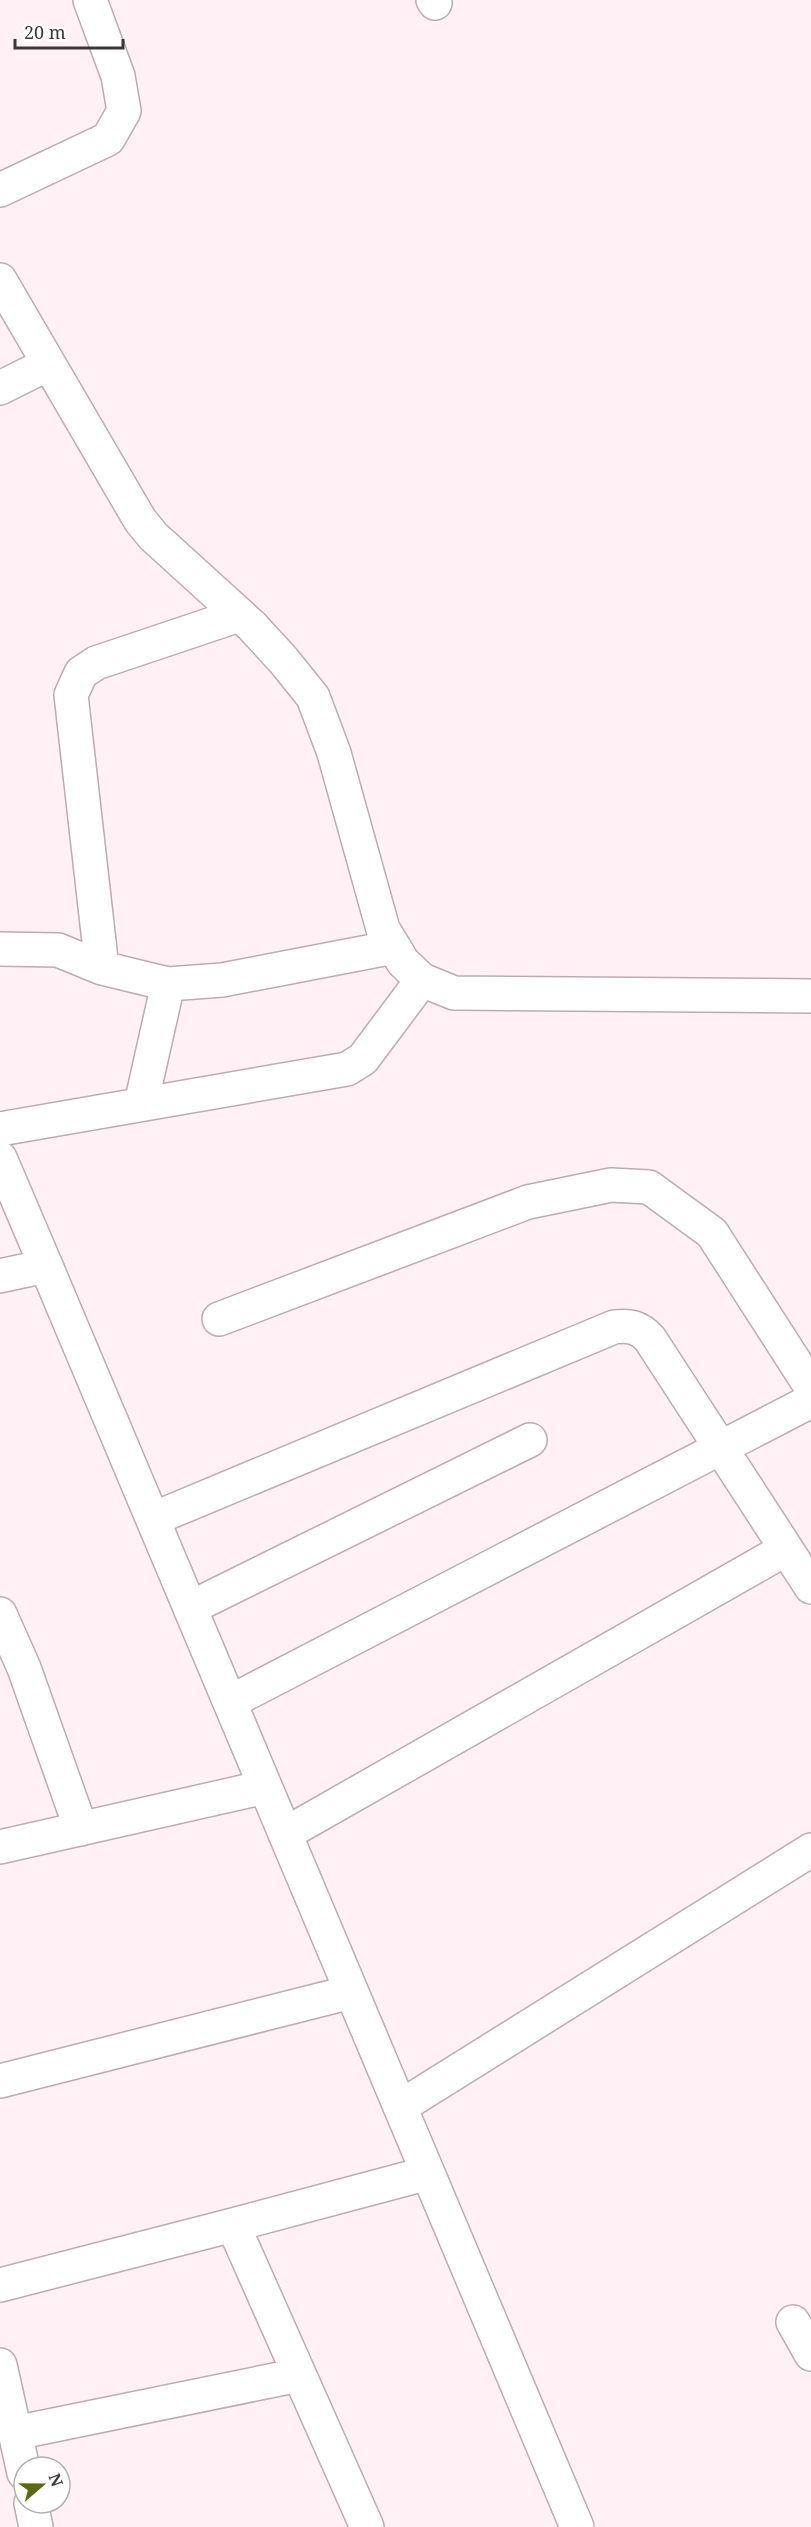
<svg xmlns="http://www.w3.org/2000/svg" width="811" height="2527" viewBox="0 0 811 2527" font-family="'Noto Serif',serif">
  <rect width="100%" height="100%" fill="#fff1f6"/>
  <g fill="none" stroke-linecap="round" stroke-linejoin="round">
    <g stroke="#bcacb2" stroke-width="36">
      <path id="street" d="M433 0 435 3
        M0 190 108 139 124 111 118 76 90 0
        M0 280 140 520 153 536 252 626 284 661 313 697 334 753 383 929 403 962 422 980 454 993 811 996
        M0 388 48 364
        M0 949 58 950 102 968 168 984 222 980 394 947
        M102 968 71 695 81 673 96 663 239 615
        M141 1104 168 984
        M0 1129 347 1069 363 1059 422 980
        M0 1158 46 1266
        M0 1276 46 1266 577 2527
        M219 1319 528 1202 611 1185 649 1187 712 1233 811 1387
        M153 1519 614 1327C630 1325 639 1327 650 1339L811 1587
        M190 1608 530 1440
        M0 1614 24 1668 81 1829
        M230 1702 811 1401
        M285 1834 786 1549
        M0 1847 265 1787
        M0 2081 351 1992
        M400 2107 811 1850
        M233 2225 428 2173
        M0 2285 233 2225 367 2527
        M793 2322 811 2354
        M0 2365 24 2473
        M15 2433 299 2375
        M31 2503 36 2527"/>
    </g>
    <use href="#street" stroke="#fff" stroke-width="33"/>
  </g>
  <g transform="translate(42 2485) rotate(70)"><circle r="28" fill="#ffffff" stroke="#b1afb0" stroke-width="1.5"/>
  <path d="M0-4.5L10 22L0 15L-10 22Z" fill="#5a6a13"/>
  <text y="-9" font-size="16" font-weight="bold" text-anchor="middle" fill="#3d3639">N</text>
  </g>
  <path d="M15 39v9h108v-9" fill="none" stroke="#3d3639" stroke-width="3"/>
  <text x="24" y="39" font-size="18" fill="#3d3639" stroke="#ffffff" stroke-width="4.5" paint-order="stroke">20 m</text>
</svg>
